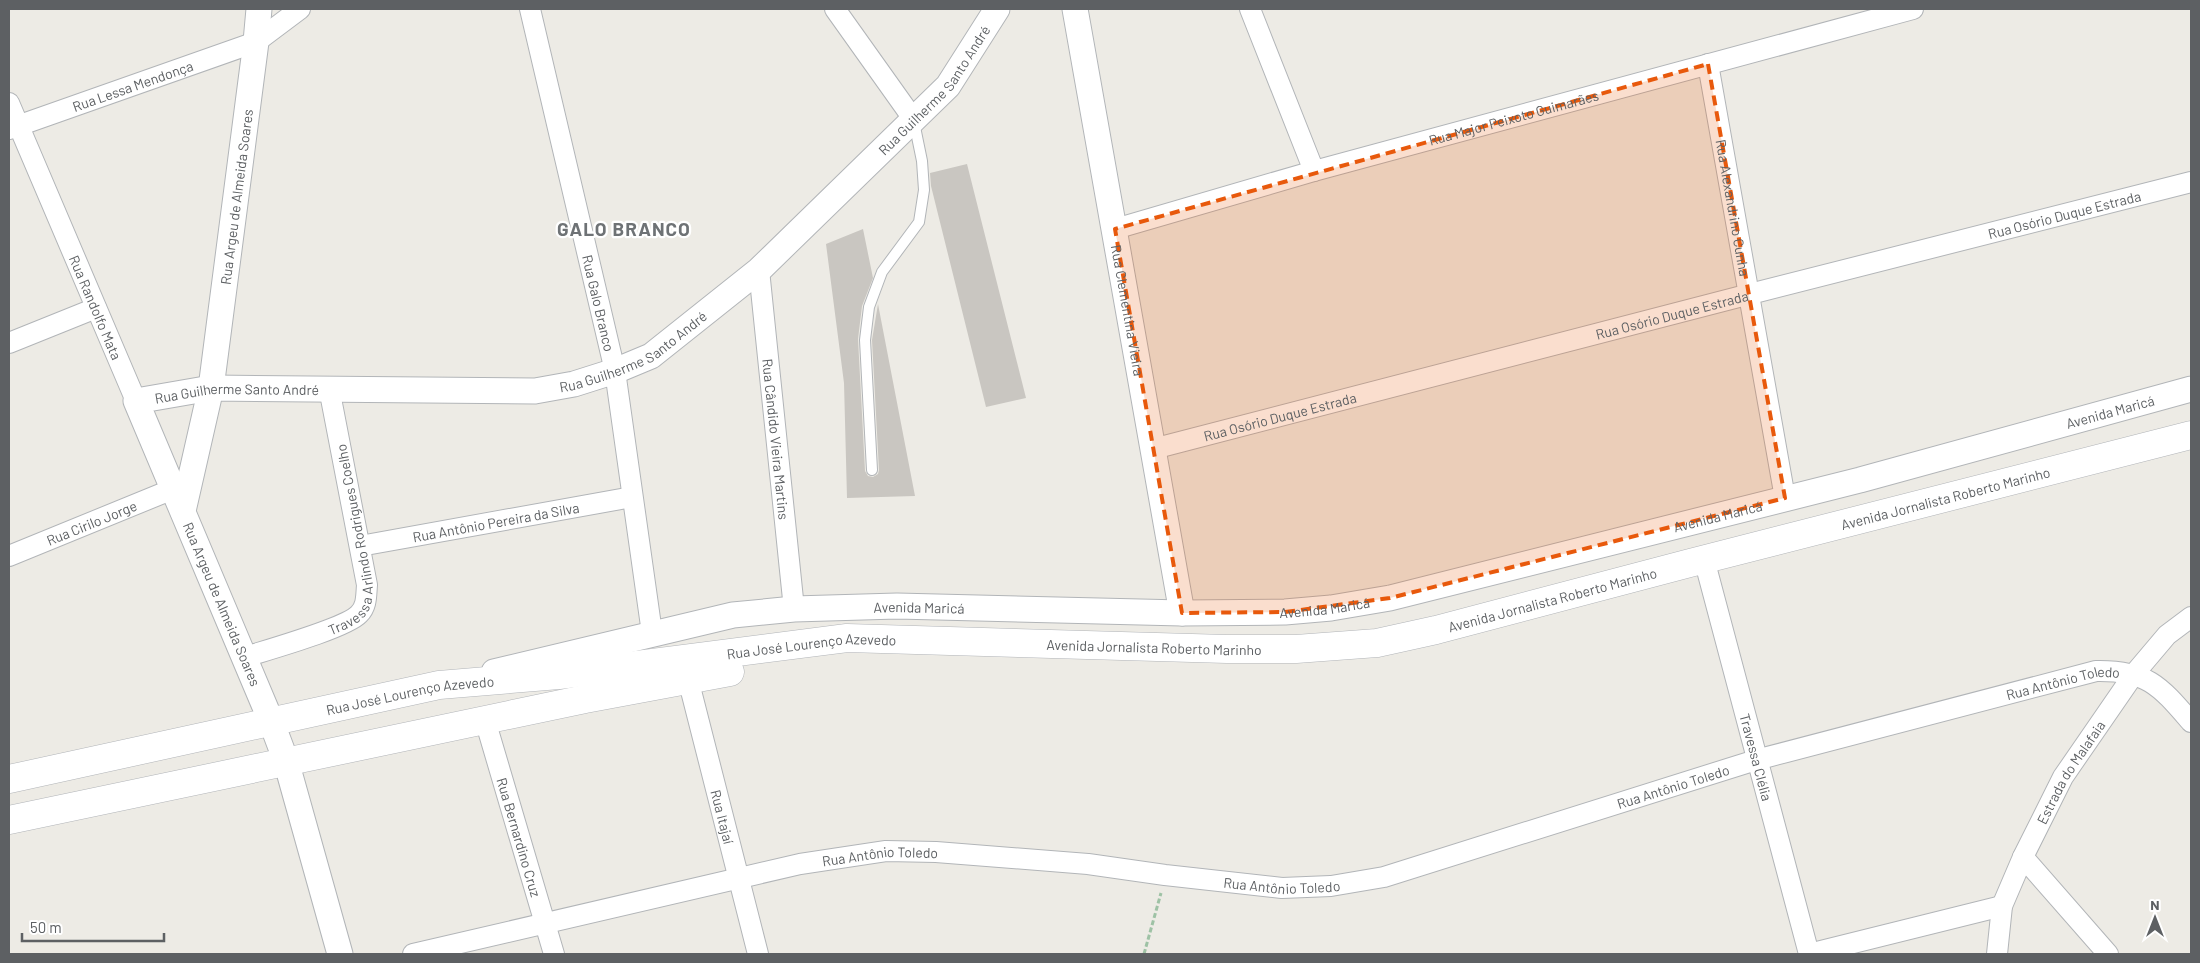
<svg xmlns="http://www.w3.org/2000/svg" width="2200" height="963" viewBox="0 0 2200 963" font-family="Barlow,sans-serif">
  <rect width="100%" height="100%" fill="#edebe5"/>
  <path fill="#c9c6c1" d="M967 164 1026 398 986 407 931 186 930 173Z
    M863 229 873 278 862 306 858 339 865 471 868 476 873 477 878 474 879 470 872 340 878 304 915 496 847 498 844 383 826 244Z"/>
  <g fill="none" stroke-linecap="round" stroke-linejoin="round">
    <g stroke="#b2b5b8" stroke-width="12">
      <path id="service" d="M872 470 865 340 869 307 882 272 919 222 924 190 922 161 914 122"/>
    </g>
    <g stroke="#b2b5b8" stroke-width="22">
      <g id="minor">
        <path id="s1" d="M530 9 615 371 652 633"/>
        <path d="M835 9 914 120"/>
        <path d="M1250 9 1314 171"/>
        <path id="s2" d="M1708 64 1785 498"/>
        <path id="s3" d="M9 103 136 401"/>
        <path id="s4" d="M9 129 256 42 300 9"/>
        <path id="s5" d="M1115 229 1314 171 1913 9"/>
        <path id="s6" d="M759 270 794 609"/>
        <path d="M9 343 96 308"/>
        <path id="s7" d="M1153 449 1750 294 2191 182"/>
        <path id="s8" d="M360 546 632 497"/>
        <path id="s9" d="M9 556 173 489"/>
        <path id="s10" d="M1704 559 1809 954"/>
        <path id="s11" d="M245 657C267 650 346 628 359 614 367 606 366 596 367 585L329 388"/>
        <path id="s12" d="M688 679 758 954"/>
        <path id="s13" d="M485 720 554 954"/>
        <path d="M2023 857 2108 954"/>
        <path id="s14" d="M413 954 800 864 886 851 936 852 1088 864 1165 875 1282 888 1331 886 1384 877 1756 760 2096 671C2147 670 2160 686 2191 722"/>
        <path d="M1809 954 2002 906"/>
        <path id="s15" d="M1997 954 2002 906 2023 857 2063 777 2134 674 2167 635 2191 617"/>
      </g>
    </g>
    <g stroke="#b2b5b8" stroke-width="27">
      <g id="tertiary">
        <path id="s16" d="M1075 9 1182 613"/>
        <path id="s17" d="M183 511 211 388 256 42 259 9"/>
        <path id="s18" d="M494 672 733 615 794 609 897 606 1182 613 1285 612 1331 608 1390 598 1860 480 2191 389"/>
        <path id="s19" d="M340 954 286 761 271 721 136 401 211 388 535 391 574 384 615 371 651 356 759 270 948 86 997 9"/>
      </g>
    </g>
    <g stroke="#b1b4b8" stroke-width="29">
      <g id="secondary">
        <path id="s20" d="M9 779 439 685 559 675 847 638 1227 649H1296L1377 643 1436 630 1690 563 2191 435"/>
        <path d="M9 820 585 699 730 672"/>
      </g>
    </g>
    <path stroke="#9ec2a5" stroke-width="3" stroke-dasharray="5 2.5" stroke-linecap="butt" d="M1144 954 1161 893"/>
    <use href="#service" stroke="#fff" stroke-width="10"/>
    <use href="#minor" stroke="#fff" stroke-width="20"/>
    <use href="#tertiary" stroke="#fff" stroke-width="25"/>
    <use href="#secondary" stroke="#fff" stroke-width="28"/>
  </g>
  <path fill="#e8590c" fill-opacity="0.2" stroke="#e8590c" stroke-width="4" stroke-dasharray="10 6" stroke-linejoin="round" d="M1708 64 1785 498 1390 598 1285 612 1182 613 1115 229Z"/>
  <g text-anchor="middle" dominant-baseline="central" stroke-width="4.5" stroke-linejoin="round" paint-order="stroke">
    <g font-size="14" fill="#5d6063" stroke="#fff">
      <text stroke="none"><textPath href="#s4" startOffset="131">Rua Lessa Mendonça</textPath></text>
      <text stroke="none"><textPath href="#s19" startOffset="1502">Rua Guilherme Santo André</textPath></text>
      <text stroke="none"><textPath href="#s5" startOffset="414">Rua Major Peixoto Guimarães</textPath></text>
      <text stroke="none"><textPath href="#s17" startOffset="319">Rua Argeu de Almeida Soares</textPath></text>
      <text stroke="none"><textPath href="#s2" startOffset="146">Rua Alexandrino Cunha</textPath></text>
      <text stroke="none"><textPath href="#s7" startOffset="941">Rua Osório Duque Estrada</textPath></text>
      <text stroke="none"><textPath href="#s1" startOffset="302">Rua Galo Branco</textPath></text>
      <text stroke="none"><textPath href="#s3" startOffset="222">Rua Randolfo Mata</textPath></text>
      <text stroke="none"><textPath href="#s16" startOffset="306">Rua Clementina Vieira</textPath></text>
      <text stroke="none"><textPath href="#s7" startOffset="536">Rua Osório Duque Estrada</textPath></text>
      <text stroke="none"><textPath href="#s19" startOffset="1098">Rua Guilherme Santo André</textPath></text>
      <text stroke="none"><textPath href="#s19" startOffset="692">Rua Guilherme Santo André</textPath></text>
      <text stroke="none"><textPath href="#s18" startOffset="1648">Avenida Maricá</textPath></text>
      <text stroke="none"><textPath href="#s7" startOffset="131">Rua Osório Duque Estrada</textPath></text>
      <text stroke="none"><textPath href="#s6" startOffset="170">Rua Cândido Vieira Martins</textPath></text>
      <text stroke="none"><textPath href="#s20" startOffset="1968">Avenida Jornalista Roberto Marinho</textPath></text>
      <text stroke="none"><textPath href="#s18" startOffset="1242">Avenida Maricá</textPath></text>
      <text stroke="none"><textPath href="#s8" startOffset="138">Rua Antônio Pereira da Silva</textPath></text>
      <text stroke="none"><textPath href="#s9" startOffset="89">Rua Cirilo Jorge</textPath></text>
      <text stroke="none"><textPath href="#s11" startOffset="192">Travessa Arlindo Rodrigues Coelho</textPath></text>
      <text stroke="none"><textPath href="#s20" startOffset="1562">Avenida Jornalista Roberto Marinho</textPath></text>
      <text transform="translate(222 604) rotate(67)">Rua Argeu de Almeida Soares</text>
      <text stroke="none"><textPath href="#s18" startOffset="838">Avenida Maricá</textPath></text>
      <text stroke="none"><textPath href="#s18" startOffset="432">Avenida Maricá</textPath></text>
      <text stroke="none"><textPath href="#s20" startOffset="1158">Avenida Jornalista Roberto Marinho</textPath></text>
      <text stroke="none"><textPath href="#s20" startOffset="815">Rua José Lourenço Azevedo</textPath></text>
      <text stroke="none"><textPath href="#s14" startOffset="1692">Rua Antônio Toledo</textPath></text>
      <text stroke="none"><textPath href="#s20" startOffset="410">Rua José Lourenço Azevedo</textPath></text>
      <text stroke="none"><textPath href="#s10" startOffset="205">Travessa Clélia</textPath></text>
      <text stroke="none"><textPath href="#s15" startOffset="199">Estrada do Malafaia</textPath></text>
      <text stroke="none"><textPath href="#s14" startOffset="1288">Rua Antônio Toledo</textPath></text>
      <text stroke="none"><textPath href="#s12" startOffset="142">Rua Itajaí</textPath></text>
      <text stroke="none"><textPath href="#s13" startOffset="122">Rua Bernardino Cruz</textPath></text>
      <text stroke="none"><textPath href="#s14" startOffset="478">Rua Antônio Toledo</textPath></text>
      <text stroke="none"><textPath href="#s14" startOffset="882">Rua Antônio Toledo</textPath></text>
    </g>
    <g font-size="19" font-weight="bold" letter-spacing="1" fill="#6e7275" stroke="#fff">
      <text x="624" y="228">GALO BRANCO</text>
    </g>
  </g>
  <rect width="2200" height="963" fill="none" stroke="#5d6063" stroke-width="20"/>
  <g transform="translate(2155 918)" stroke="#ffffff" stroke-width="4" paint-order="stroke">
  <path d="M0-4L9 19L0 12L-9 19Z" fill="#5d6063"/>
  <text y="-8" font-size="14" font-weight="bold" text-anchor="middle" fill="#5d6063">N</text>
  </g>
  <path d="M22 933v8h142v-8" fill="none" stroke="#5d6063" stroke-width="2.5"/>
  <text x="30" y="933" font-size="15" fill="#5d6063" stroke="#ffffff" stroke-width="4" paint-order="stroke">50 m</text>
</svg>
